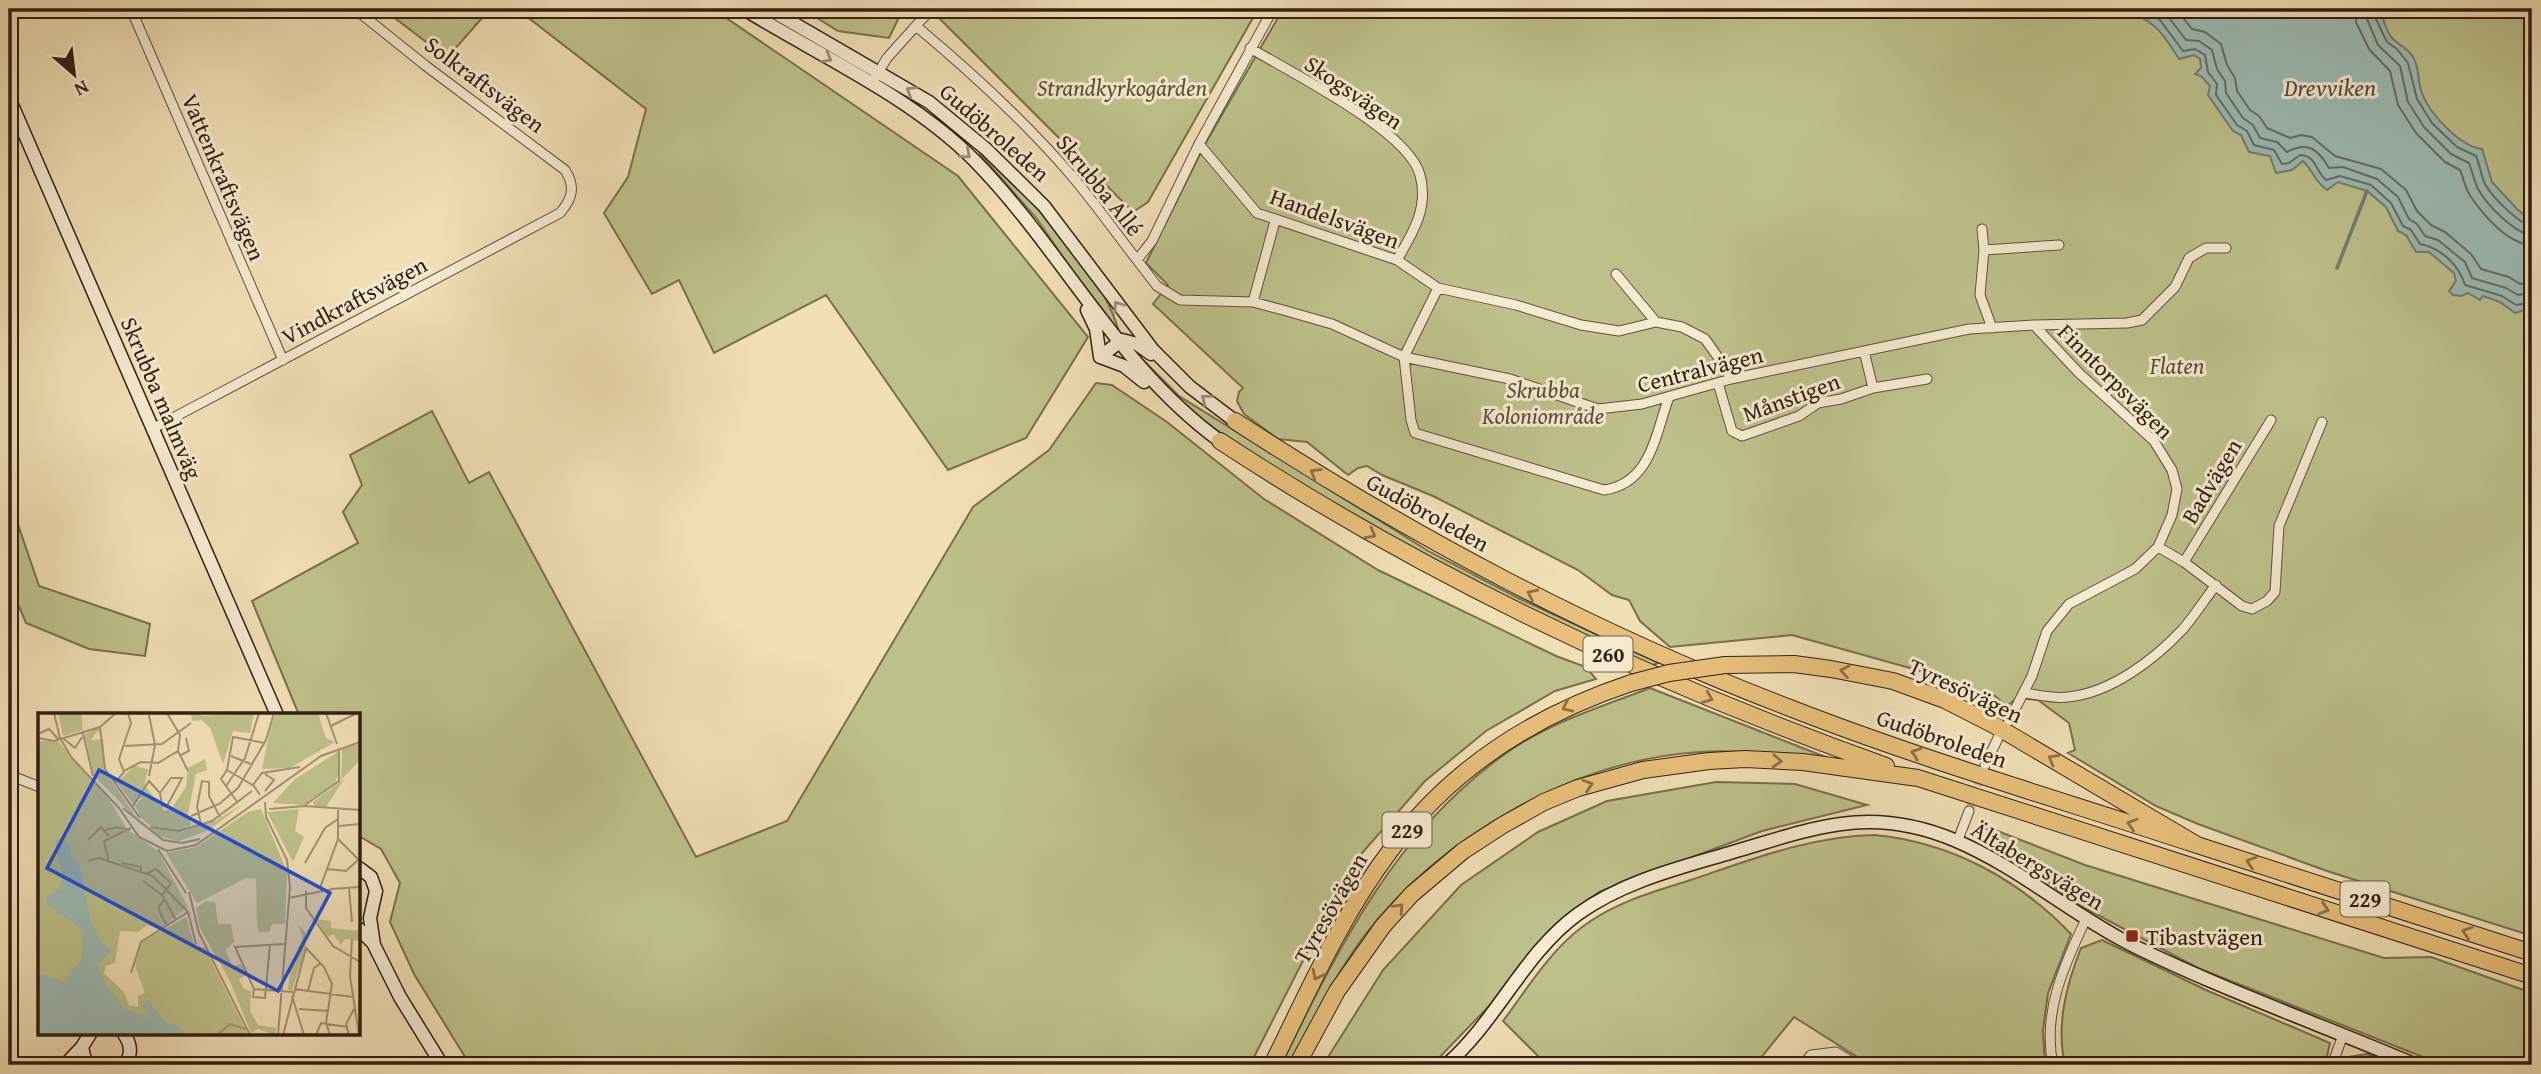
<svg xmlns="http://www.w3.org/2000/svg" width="2541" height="1074" viewBox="0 0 2541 1074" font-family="'Gentium Book Plus',serif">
  <rect width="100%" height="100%" fill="#f1dfb6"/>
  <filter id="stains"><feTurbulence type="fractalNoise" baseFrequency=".00286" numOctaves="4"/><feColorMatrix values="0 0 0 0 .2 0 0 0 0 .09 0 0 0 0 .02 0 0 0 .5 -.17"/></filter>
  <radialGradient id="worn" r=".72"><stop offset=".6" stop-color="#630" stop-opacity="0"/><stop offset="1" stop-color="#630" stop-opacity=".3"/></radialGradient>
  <path fill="#bec18b" stroke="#78704e" stroke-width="2" d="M383 9H490L447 58Z
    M517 9H711L716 11 958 176 1088 337 1026 438 948 470 826 295 714 353 679 280 652 294 604 213 628 177 646 109Z
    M803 9H903L889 38 838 31Z
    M930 9H1258L1148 202 1133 212Z
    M1283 9H2532V936L2327 871 2198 824 2156 806 2068 753 2075 750 2069 723 2038 700 2017 698 2007 706 1991 693 1986 706 1942 677 1792 635 1670 647 1640 621 1629 600 1612 595 1578 570 1433 496 1382 475 1367 466 1358 468 1348 475 1307 442 1278 439 1244 414 1237 401 1239 392 1243 388 1153 304 1168 285 1146 263 1204 146Z
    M983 153C1030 200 1102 268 1119 332L1104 317 1037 219 980 154Z
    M1139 356 1179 396 1430 552 1522 600 1659 663 1649 666C1533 612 1418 555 1309 488 1273 466 1235 446 1202 419 1178 400 1157 378 1136 357Z
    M1096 383 1112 385 1167 422 1264 499 1378 570 1556 656 1586 667 1596 679 1555 691 1486 731 1425 781 1362 853 1316 935 1250 1065H470L414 974 390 922 400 883 381 849 359 836V715H299L252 601 358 543 343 512 362 485 350 455 432 411 469 483 489 472 696 857 787 821 973 507 1049 450Z
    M9 498 39 586 150 624 145 656 89 649 26 623 9 583Z
    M1650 688 1828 758C1786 755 1742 749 1700 752 1573 760 1441 836 1364 936 1334 976 1313 1021 1291 1065H1281C1339 947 1395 832 1505 754 1548 723 1601 707 1650 688Z
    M1716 782 1795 784 1867 805 1762 831 1599 892 1562 919 1547 933 1492 1003 1432 1065H1323L1383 970 1461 885 1538 832 1607 801Z
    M1982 825 2085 865 2384 958 2431 957 2532 993V1065H2443L2198 968 2071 901Z
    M1874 835C1951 842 2018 879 2071 934L2048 993 2043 1030 2045 1065H1870L1794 1017 1755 1065H1547L1503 1021C1527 989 1550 951 1582 927 1615 902 1655 891 1694 879 1752 859 1812 836 1874 835Z
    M2102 940 2206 990 2330 1043 2325 1065H2065C2056 1025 2066 986 2081 948Z
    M2367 1054 2397 1065H2342L2349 1057Z"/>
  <path fill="#9cbbb5" stroke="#727d73" stroke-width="2" d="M2117 9H2382C2381 16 2387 33 2393 39 2400 46 2411 50 2415 61 2419 71 2418 82 2422 93 2429 113 2459 146 2482 149L2492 182 2517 209 2532 221V308L2515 313 2500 302 2483 296 2480 300 2468 293 2461 296 2453 295 2449 291 2456 281 2454 273 2429 252H2416L2406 235 2398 231 2386 207 2367 191 2338 182 2327 190C2312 179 2315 172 2303 161L2292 170 2276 173 2270 156 2249 152 2241 135 2233 131 2208 95 2210 86 2201 76 2195 74 2201 68 2200 59 2194 55 2179 59C2161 30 2152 17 2117 9Z"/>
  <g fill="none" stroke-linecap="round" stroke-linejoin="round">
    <path stroke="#676d63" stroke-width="2" d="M2143 9 2160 20 2183 51 2195 49 2205 55 2208 72 2217 84 2216 95 2237 125 2247 131 2254 145 2274 150 2282 164 2289 163 2300 155C2316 155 2316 172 2326 180L2340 176 2371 185 2391 203 2403 226 2411 230 2420 244C2441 248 2459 265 2465 285L2502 296 2516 305 2532 302
      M2160 9 2167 15 2186 40 2199 41 2212 50 2217 69 2225 81 2226 93 2243 118 2253 125 2260 138 2277 142 2287 152C2308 141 2318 149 2329 168L2343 167 2377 179 2398 197 2409 219 2417 224 2425 236 2438 240 2465 262 2472 278 2506 288 2518 295 2532 293
      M2176 9 2192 29 2205 32 2221 44 2227 65 2235 78 2237 91 2250 110 2259 116 2267 128 2290 138 2301 135 2312 137 2335 156 2381 169 2406 190 2417 211 2431 225 2445 232 2471 254 2481 269 2509 277 2520 284 2532 282
      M2356 9V22L2369 49 2390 71 2398 105 2416 133 2445 162 2460 170C2464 179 2465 189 2471 197 2484 216 2508 244 2532 245
      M2366 9 2367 19 2378 45 2400 66 2408 102 2424 127 2451 154 2469 163C2472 171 2474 181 2478 189 2486 204 2515 234 2532 235
      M2375 9V17L2387 42 2397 49 2408 63 2417 99 2432 123 2457 147 2476 156C2480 165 2481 176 2485 184 2492 197 2519 224 2532 226"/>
    <path stroke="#727d73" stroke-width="3.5" d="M2337 268 2367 191"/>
    <path stroke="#cbb995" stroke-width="9" stroke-dasharray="9 4.5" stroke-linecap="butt" d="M1969 811 1982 773"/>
    <g stroke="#624f3a" stroke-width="11">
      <path id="street" d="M131 9 283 360
        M916 26C971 72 1024 120 1071 175 1094 202 1115 232 1137 260L1152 241 1199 144 1273 9
        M1250 48C1290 72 1409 131 1420 175 1429 207 1413 233 1397 260
        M875 78 887 58 931 9
        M1199 144 1257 213 1397 260 1438 288 1516 305 1581 325 1619 331 1656 322
        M1982 229 1984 250 1980 295 1992 328
        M1984 250 2059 245
        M1137 260 1157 286 1180 300 1253 302 1283 310 1332 324 1404 357 1510 379 1598 409 1642 404 1731 379 1969 329 2034 325 2127 323 2142 320 2175 287 2189 258 2206 248H2226
        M1616 274 1656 322 1682 327 1705 339 1720 360 1731 379
        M1438 288 1404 357 1411 420 1415 433 1604 490C1651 483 1655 435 1669 397
        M1253 302 1275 221
        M1864 351 1873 388
        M1718 383 1732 431 1742 436 1799 416 1818 403 1841 399 1873 388 1927 379
        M152 429 560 213C572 199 576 187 565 170L426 66 355 9
        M2158 547 2184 562 2242 606 2252 609 2267 601 2275 592 2279 526 2322 422
        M2184 562 2271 420
        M2025 693C2039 695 2054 699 2068 697 2111 693 2155 659 2183 629 2195 615 2205 599 2216 585
        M2009 721 2032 676 2047 631 2069 604 2135 569 2158 547 2172 515 2177 489 2172 470 2154 441 2079 373 2034 325
        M1985 765 1999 736
        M9 775 40 787
        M1958 840 1969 811
        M1803 1065 1811 1055 1836 1052 1857 1065
        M2053 1065C2042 1013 2064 965 2086 919
        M2332 1065 2343 1035"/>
    </g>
    <g stroke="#321f11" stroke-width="15">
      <path id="secondary" d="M744 9C820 56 912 97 975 161 1062 250 1118 367 1220 441
        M769 9 929 102 986 149 1044 206 1153 350 1190 387 1235 421
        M9 98 277 715
        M1087 310 1096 329 1100 357 1124 366 1144 382
        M1100 357 1122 340 1137 344 1151 354
        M359 868 371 877 376 891 370 918 374 945 400 997 442 1065
        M359 929 374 944
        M65 1065 82 1047
        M89 1065 85 1060 82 1047 90 1034
        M123 1065C133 1056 131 1044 124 1034
        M1446 1065C1497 1021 1523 954 1578 914 1624 881 1679 868 1733 852 1768 842 1804 829 1841 824 1960 807 2040 900 2138 948 2229 992 2324 1026 2416 1065"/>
    </g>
    <g stroke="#321f11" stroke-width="18">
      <path id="highway" d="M1235 421C1412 536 1591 632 1790 708 1923 760 2061 800 2197 845
        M1220 441C1427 577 1653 683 1886 766
        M1725 665 1794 664 1831 669 1893 681 1945 700 1994 725 2197 845 2532 953
        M1272 1065C1308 992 1341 916 1390 851 1450 769 1535 715 1631 683
        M1297 1065 1337 991 1383 926 1412 894 1463 851 1503 825 1544 802 1578 788 1643 770 1709 761 1745 759 1803 762 1918 778 2532 976"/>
    </g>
    <use href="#street" stroke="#f6ead0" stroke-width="9"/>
    <use href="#secondary" stroke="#f6ead0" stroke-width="12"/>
    <use href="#highway" stroke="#e8c07b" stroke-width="16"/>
    <g stroke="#321f11" stroke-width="18" stroke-linecap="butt">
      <path id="highway-bridge" d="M1631 683 1669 673 1725 665"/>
    </g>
    <use href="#highway-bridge" stroke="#e8c07b" stroke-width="16"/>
  </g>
  <defs><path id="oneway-chevron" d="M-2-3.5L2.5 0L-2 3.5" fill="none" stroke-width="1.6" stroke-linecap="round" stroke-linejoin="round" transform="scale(1.75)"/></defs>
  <g stroke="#9e8f7a">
    <use href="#oneway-chevron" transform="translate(827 58) rotate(30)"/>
    <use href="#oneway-chevron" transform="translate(911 91) rotate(-148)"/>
    <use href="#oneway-chevron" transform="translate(966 154) rotate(41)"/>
    <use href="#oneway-chevron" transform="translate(1118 306) rotate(-126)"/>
    <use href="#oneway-chevron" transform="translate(1206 399) rotate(-142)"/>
  </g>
  <g stroke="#8d7046">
    <use href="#oneway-chevron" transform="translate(1315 473) rotate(-148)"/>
    <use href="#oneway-chevron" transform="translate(1371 534) rotate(29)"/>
    <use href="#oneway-chevron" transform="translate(1532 594) rotate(-154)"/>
    <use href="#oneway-chevron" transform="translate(1845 671) rotate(-170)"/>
    <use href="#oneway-chevron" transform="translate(1708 698) rotate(23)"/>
    <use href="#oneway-chevron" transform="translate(1567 707) rotate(155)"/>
    <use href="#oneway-chevron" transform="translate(1916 753) rotate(-161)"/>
    <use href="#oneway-chevron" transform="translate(2053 759) rotate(-150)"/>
    <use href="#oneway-chevron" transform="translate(1777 761) rotate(3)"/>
    <use href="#oneway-chevron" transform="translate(1588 785) rotate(-18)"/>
    <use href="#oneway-chevron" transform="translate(2132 824) rotate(-162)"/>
    <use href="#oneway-chevron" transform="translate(2251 862) rotate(-162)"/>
    <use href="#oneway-chevron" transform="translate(1399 908) rotate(-47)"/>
    <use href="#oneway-chevron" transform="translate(2324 909) rotate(18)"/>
    <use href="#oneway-chevron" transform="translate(2467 932) rotate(-162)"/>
    <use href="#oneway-chevron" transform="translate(1317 975) rotate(117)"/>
  </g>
  <rect fill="#8f2418" stroke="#f6ead0" stroke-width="2.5" x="2125" y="929" width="14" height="14" rx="3.5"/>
  <g text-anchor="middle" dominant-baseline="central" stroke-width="6" stroke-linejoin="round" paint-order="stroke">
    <g fill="#f6ead0" stroke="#6d5c4a" stroke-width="2">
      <rect x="1583.5" y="636.5" width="49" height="35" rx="5"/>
      <rect x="1382.5" y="812.5" width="49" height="35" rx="5"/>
      <rect x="2340.5" y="881.5" width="49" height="35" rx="5"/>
    </g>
    <g font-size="21" font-weight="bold" fill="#321f11">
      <text x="1608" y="654">260</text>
      <text x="1407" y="830">229</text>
      <text x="2365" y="899">229</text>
    </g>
    <g font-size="23" fill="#321f11" stroke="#f6ead0">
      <text transform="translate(485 84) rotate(37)">Solkraftsvägen</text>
      <text transform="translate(1354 92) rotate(34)">Skogsvägen</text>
      <text transform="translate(995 132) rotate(41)">Gudöbroleden</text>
      <text transform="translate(224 177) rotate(67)">Vattenkraftsvägen</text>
      <text transform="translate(1100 185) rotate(51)">Skrubba Allé</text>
      <text transform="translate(1335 218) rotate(20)">Handelsvägen</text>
      <text transform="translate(354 300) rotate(-28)">Vindkraftsvägen</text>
      <text transform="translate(1700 369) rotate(-14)">Centralvägen</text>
      <text transform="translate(2116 381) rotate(45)">Finntorpsvägen</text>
      <text transform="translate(1791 397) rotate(-20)">Månstigen</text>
      <text transform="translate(162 398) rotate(67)">Skrubba malmväg</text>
      <text transform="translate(2211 481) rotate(-59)">Badvägen</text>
      <text transform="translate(1428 512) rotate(29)">Gudöbroleden</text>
      <text transform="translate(1966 690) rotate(25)">Tyresövägen</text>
      <text transform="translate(1942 738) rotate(19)">Gudöbroleden</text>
      <text transform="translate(2038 865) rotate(31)">Ältabergsvägen</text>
      <text transform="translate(1330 908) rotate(-60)">Tyresövägen</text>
    </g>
    <g font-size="23" font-style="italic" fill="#5c5036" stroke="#f6ead0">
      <text x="1122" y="87">Strandkyrkogården</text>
      <text x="2177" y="365">Flaten</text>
      <text x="1543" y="389">Skrubba<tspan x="1543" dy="26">Koloniområde</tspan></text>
    </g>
    <g font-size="23" fill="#321f11" stroke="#f6ead0" text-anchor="start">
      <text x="2146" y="936">Tibastvägen</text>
    </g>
    <g font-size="24" font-style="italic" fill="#524e42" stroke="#f6ead0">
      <text x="2330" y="87">Drevviken</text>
    </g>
  </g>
  <g transform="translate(38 713)">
    <rect width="322" height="322" fill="#f1dfb6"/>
    <path d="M20 0H43L45 17 25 23ZM153 0 166 3 216 0 212 20 195 18 185 51 172 15 164 7 154 8ZM248 0H280L288 25 297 29 252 55 224 56 233 13 237 2ZM60 15 62 21 59 18 53 27 65 26 68 60 100 107 56 63 47 21ZM0 28H20L71 86 89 116 120 138 150 194 122 216 109 212 100 219 82 218 77 250 68 253 66 260 86 279 91 292 100 294V283L107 280 97 253 104 229 148 204 157 234H166L210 322H31L0 312ZM322 31V47L303 67 304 35ZM301 38 302 59 296 71 265 92 235 90 256 67ZM167 46 169 57 158 61 150 101 153 112 142 117 113 113 104 106 97 93 104 85 106 71 126 98 133 96 148 74 150 55ZM96 53 110 56 104 83 95 91 79 70ZM306 66 288 94 276 93 275 89ZM205 91 171 117 141 128 122 124 110 114 143 119 177 108ZM223 96 249 159 247 211H234L231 219H221L219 211 218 166 208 165 159 190 128 140 158 134 210 99ZM261 96 257 118 266 124 255 149 229 99ZM168 188 177 189 180 211H193L196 229 187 237 195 254 203 251 208 262 201 266 206 276 213 278 212 298 220 312 238 315 237 322 220 316 213 320 192 268 162 215 158 195ZM278 206 293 208V215L322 218V228L307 226 303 232 295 221 290 224ZM259 211 268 220 267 237 254 277H250L252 257 265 223Z" fill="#bec18b"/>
    <path d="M20 127 32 132 34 146 42 152 52 205 65 231 74 238 59 251 67 270 86 295 112 305 105 293 109 287 129 310 142 314 145 322H0V260L26 269 43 247 45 227 44 217 8 190V184L21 177 25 164 17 130Z" fill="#9cbbb5"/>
    <path fill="none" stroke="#a59274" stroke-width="2" d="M16 0 22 25 34 45 81 95 101 124 129 138 158 132 283 43 322 29M129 0 142 22 140 38 150 58M288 0 299 31M293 13 319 0M62 14 67 56 102 105M45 20 55 63M0 21 11 16 21 27M0 25 16 28 62 14 78 0M26 26 37 35 44 24M87 33 124 31 153 10M143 42 151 38 148 25M193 43 215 52M189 57 216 73 222 82M86 58 103 49 120 50 140 38M111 63 117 32 111 2M77 70 86 59 81 46 93 10 90 0M188 73 207 45 221 0M214 73 224 60 262 54M227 78 236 67 227 61M227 89 228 104 249 147 252 175M200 90 183 66 189 57 195 24 227 30M267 92 301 68V38M95 93 111 68 122 80 124 93H129L144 65H133L122 80M85 95 125 127 144 130 162 126M231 96 267 93 322 97M153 103 181 91 200 75 228 27 236 0M163 111 159 94 164 68 171 69V83L182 104M301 113 322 111M113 114 141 118 174 108 214 78M67 117 80 114 90 117M300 126 321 147M50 127 63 114 71 123M120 136 148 180M50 148 61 145 115 163 150 199M71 150 66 128 93 115M84 150 103 154V159M267 150 287 115 300 106M289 156 308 158 320 147M108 161 118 156 133 170 124 182M105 168 124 182 138 207M282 175 300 126V97M311 175 314 209M293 176 322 174M268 178V195L295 233 322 249M151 179 161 220 212 322M251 185 295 176M126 187 120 195 129 213M314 226 312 263 321 322M247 231 197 234 216 276 255 279M93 260 103 229 150 199 158 231M216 276 215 284 227 285 232 231M256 276 315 284M270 278 276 255 283 250M254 283 266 322M261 296 291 298M179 322 192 311 208 316M240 322 252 174M245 322 268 235 286 254 294 271 288 310 292 322M278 322 283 310 309 314M311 322 308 311 316 296"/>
    <path fill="#1d4ed8" fill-opacity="0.15" stroke="#1d4ed8" stroke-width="3.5" d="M61 57 292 180 240 278 9 155Z"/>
    <rect width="322" height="322" fill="none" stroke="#321f11" stroke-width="3.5"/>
  </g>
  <rect width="2541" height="1074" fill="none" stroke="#f1dfb6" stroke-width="35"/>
  <rect x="10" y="10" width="2520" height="1053" fill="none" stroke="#321f11" stroke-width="3.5"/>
  <rect x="18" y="18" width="2506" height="1039" fill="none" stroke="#321f11" stroke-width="2"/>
  <g transform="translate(74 74) rotate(152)" stroke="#f6ead0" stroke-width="5" paint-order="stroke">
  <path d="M0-5L12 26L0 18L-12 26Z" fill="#321f11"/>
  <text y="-10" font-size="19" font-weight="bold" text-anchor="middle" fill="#321f11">N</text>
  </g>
  <rect width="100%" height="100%" filter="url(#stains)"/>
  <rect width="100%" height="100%" fill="url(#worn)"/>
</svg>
